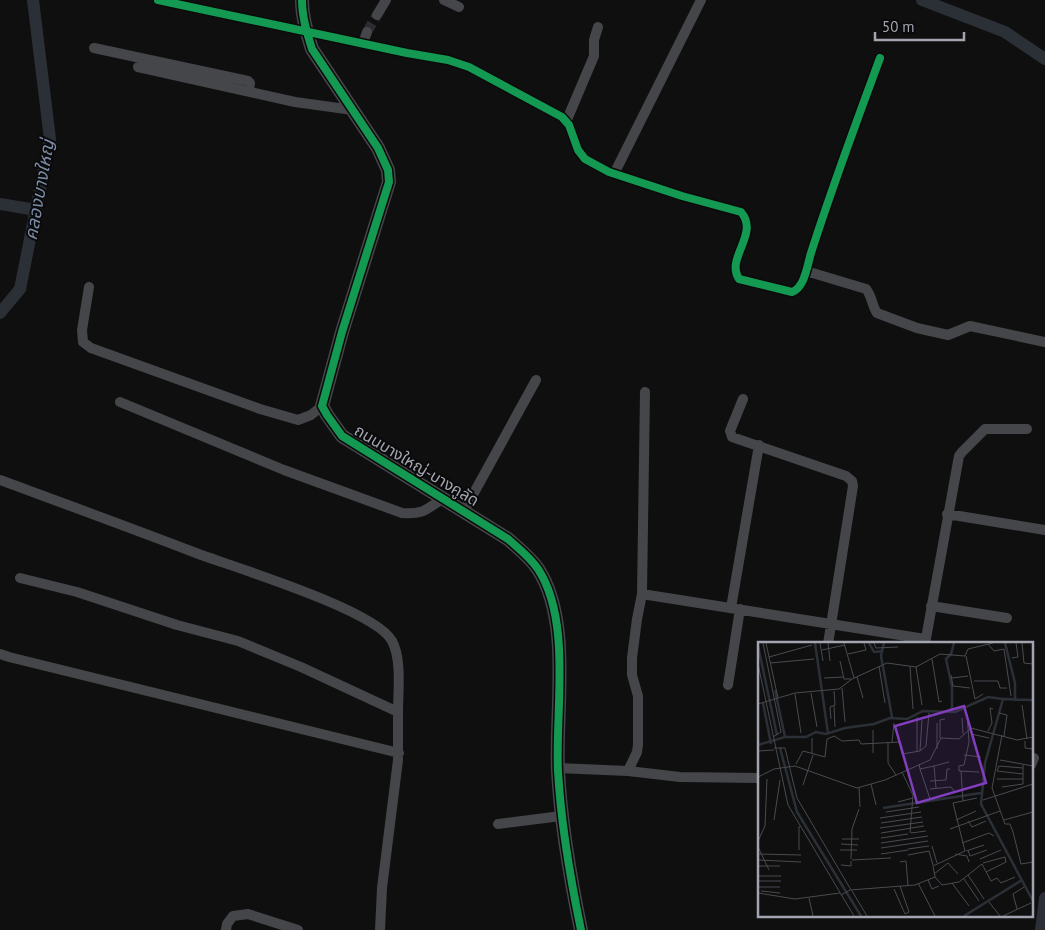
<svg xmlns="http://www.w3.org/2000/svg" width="1045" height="930" viewBox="0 0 1045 930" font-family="'PT Sans','Noto Sans Thai',sans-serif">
  <rect width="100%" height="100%" fill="#0f0f10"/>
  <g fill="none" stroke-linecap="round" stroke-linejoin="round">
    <path stroke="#2b3037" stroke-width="12" d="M922 0 1005 32 1045 59
      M0 204 36 210
      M0 313 20 289 50 139 33 0
      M1041 930 1045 898"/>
    <path stroke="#2c2d30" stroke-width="10" stroke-dasharray="10 5" stroke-linecap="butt" d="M367 32 377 15"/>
    <path stroke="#454649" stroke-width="10" d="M158 0 407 53 448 60 469 67 562 117 569 125 578 150 585 159 609 172 682 196 741 212C760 234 725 258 739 279L792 292C805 287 807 266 811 253 832 187 856 123 880 58
      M444 0 459 7
      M377 15 386 0
      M363 43 367 32
      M94 48 248 81 250 83 249 91
      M138 67 295 102 353 110
      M566 122 594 56V40L598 27
      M614 174 701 0
      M806 271 866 289C872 296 872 306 877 313L917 328 948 335 970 326 1045 342
      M89 287 82 330 83 342 91 348 260 409 298 420 311 415 322 406
      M743 399 730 431 732 437 846 476 852 481 853 486 828 644
      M120 402 284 470 402 513C424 515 426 509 444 498
      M0 480C65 504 131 528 196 553 233 567 376 610 392 641 402 659 398 692 398 712
      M464 511 536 380
      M947 514 1045 530
      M20 578 77 592 177 625 238 641 301 667 398 712V760L382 888 380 930
      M642 594 645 392
      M931 606 1007 618
      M731 608 759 445
      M925 644 959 456 962 452 985 429H1027
      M0 654 9 657C139 688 269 722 399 753
      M728 685 740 609
      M1031 765 1034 758
      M558 768 628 771 637 752 638 745V696L632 675V658L637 619 642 594 925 639
      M628 771 680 777 759 778
      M498 824 561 816
      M226 930 227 924 233 916 248 914 298 930"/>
    <path stroke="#454649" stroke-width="14" d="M302 0C302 17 307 33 312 49L378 148 388 170 389 182 342 332 322 406 327 415 342 436 508 539C518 548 530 557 538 569 572 621 555 711 558 771 561 825 570 877 581 930"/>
    <g stroke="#0a0a0b" stroke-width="11">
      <path id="cycleway" d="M158 0 407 53 448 60 469 67 562 117 569 125 578 150 585 159 609 172 682 196 741 212C760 234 725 258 739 279L792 292C805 287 807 266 811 253 832 187 856 123 880 58
        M302 0C302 17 307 33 312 49L378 148 388 170 389 182 342 332 322 406 327 415 342 436 508 539C518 548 530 557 538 569 572 621 555 711 558 771 561 825 570 877 581 930"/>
    </g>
    <use href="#cycleway" stroke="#139951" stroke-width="8"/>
  </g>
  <g text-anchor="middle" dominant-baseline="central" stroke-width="4" stroke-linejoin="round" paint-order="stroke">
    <g font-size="16" fill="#a2a4af" stroke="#0a0a0b">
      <text transform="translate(417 465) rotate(31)">ถนนบางใหญ่-บางคูลัด</text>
    </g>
    <g font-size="18" font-style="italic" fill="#7c8ca7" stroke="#0a0a0b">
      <text transform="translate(39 190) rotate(-80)">คลองบางใหญ่</text>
    </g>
  </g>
  <g transform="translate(758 642)">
    <rect width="275" height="275" fill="#0f0f10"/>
    <path fill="none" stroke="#2b3037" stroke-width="2.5" d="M57 1 70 91M111 1 116 10 125 9M126 1 123 14 134 75M247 1 257 41V59M0 4 19 93M17 48 27 95M245 57 275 58M5 61 13 102M191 71 194 65V45L188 17 193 12 196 1M0 103 27 95H48L58 90 68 92 87 86 116 82 132 76 149 77 165 69 197 70 230 55 245 57 227 121 223 162 275 259M22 106 39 170 103 274M125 166 223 151M206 274 264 238"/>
    <path fill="none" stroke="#4a4b50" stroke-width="1" d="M5 1 23 90 15 95M8 1 20 56M62 1 65 19M70 1 72 19M86 1 96 36M116 1 118 6 140 5M264 1 266 21 275 22M230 2 236 9 246 7 253 54M64 8 87 3M90 12 108 8 106 1M208 14 217 57 225 52M11 15 54 3M254 16 260 15 258 1M174 17 181 60 184 59M82 19 86 37H93M12 21 56 17M0 22 30 163 96 274M121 24 127 61M152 25 155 67M158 25 164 63M193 33 195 44 212 46M99 35 105 56M66 36 85 35M194 36 210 34M216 39H240L242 46H249M84 46 87 80M53 51 59 85M37 52 43 91M0 62 37 51 81 47 94 37 129 21 158 25 182 12 207 14 210 7 235 1M264 63 269 97M76 64 77 85M241 71 249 73 246 94M209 72 211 100 206 123 201 124V129L221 130M204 76 205 92M73 77 72 65 77 63 76 49M115 88V111M230 89 234 81 232 66 235 67M213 92 231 96M244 93 234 146 247 182H252L255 190 263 222 275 220M182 96V78L187 77M267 99V106L275 107M130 100V121L138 133M134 100 136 81M16 106H27L39 156 93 248M179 107V81M0 109 16 108M159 109V75M162 109 168 104 171 71M54 112V96M206 113 223 115M242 118 275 124M38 122 45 109 67 115 69 97 76 94 84 99 101 98 103 102 142 100 144 112 162 109 164 78M161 122 162 127 176 124 178 146M176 124 191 120M265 126 241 124 239 129 265 132M162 127 172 157M203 129 205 159M144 130 155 153 152 191M0 135 16 127 37 124 99 146 127 138 172 118 183 96 201 97 213 86 259 98 275 95M239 137H265M172 139 188 138 189 127H192M113 142 118 163M45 143 55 113M101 145 102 165M244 145 265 142V123M172 147 193 145 196 149M225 158 275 142M140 160 155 156M128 170 161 165M122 176 163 170M16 178 22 138M198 178 218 169M246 178 275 170M210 179 214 185 228 179M123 181 164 175M122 186 165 180M192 187 242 169M123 191 166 184M153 191 168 189M123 196 150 192M84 197H101M0 199 7 184 9 137M123 201 170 194M204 201 231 191 236 194M83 202 100 203M174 204 179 221M0 205 11 228M123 206 170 199M150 207 171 204M41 208V184M82 208H99M210 208 212 214 229 208M208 209 226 203M0 212 43 213M123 212 150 208M197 212 209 214 211 220M150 213 171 209 175 223M93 217 94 187 101 167M222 217 243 208M0 218 43 220M94 218 133 216M142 220 148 219 150 243M225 221 247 215 248 220 228 230M83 223 93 224V219M0 224H22M176 232 190 221 200 232M210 233 226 257M0 234H23M177 235 184 243 201 240 224 222 233 239 239 236 243 241 257 235M206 237 221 259M170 238 174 247 181 244M0 239H23M160 241 177 274M194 241 211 264M0 245H22M136 247 147 272 151 270 142 244M3 249 22 251M94 249 109 274M0 251 37 257 82 251M83 253 92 248 157 243 177 235 175 224 207 209 195 161 219 156M51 256 55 274M231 260 242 274M259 267 255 252 266 245M245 274 273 261"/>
    <path fill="#813ebd" fill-opacity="0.15" stroke="#813ebd" stroke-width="2.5" d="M206 64 228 141 159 161 137 84Z"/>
    <rect width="275" height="275" fill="none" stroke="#a2a4af" stroke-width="2.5"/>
  </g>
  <path d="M875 32v8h89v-8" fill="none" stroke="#a2a4af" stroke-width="2.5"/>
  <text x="882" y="32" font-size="15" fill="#a2a4af" stroke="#0a0a0b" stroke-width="4" paint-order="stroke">50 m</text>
</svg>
